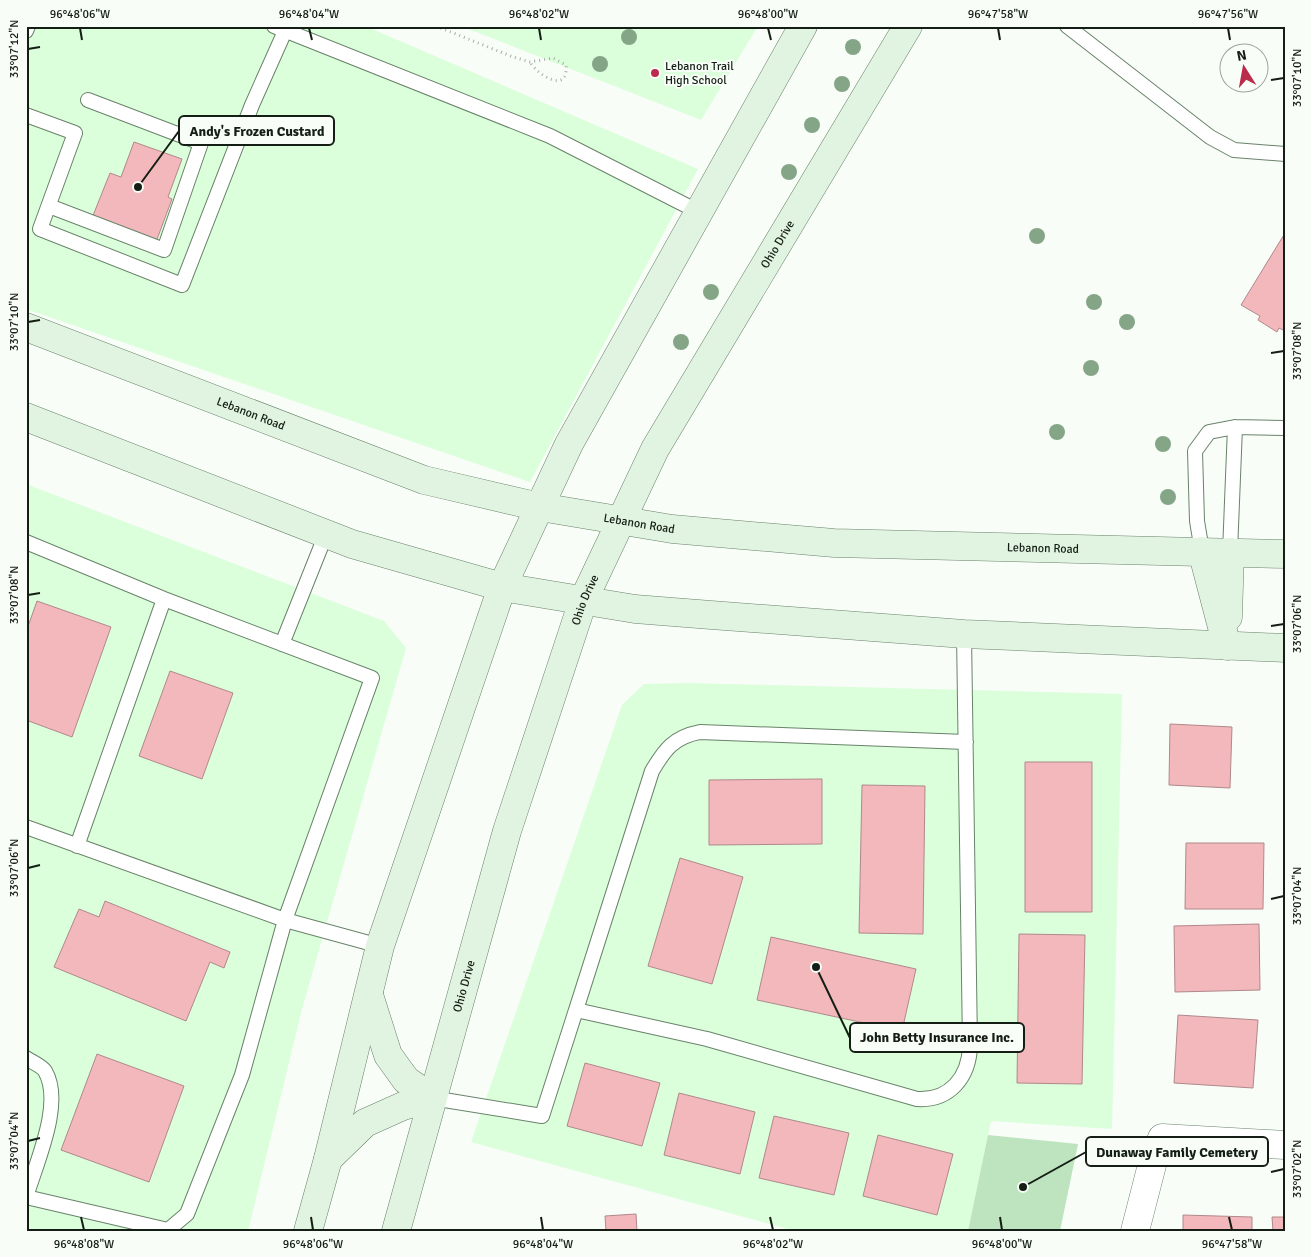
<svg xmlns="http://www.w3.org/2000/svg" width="1311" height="1257" viewBox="0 0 1311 1257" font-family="Signika,sans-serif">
  <rect width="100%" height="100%" fill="#f8fdf8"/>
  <path fill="#dbfedb" d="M26 26H365L698 169 530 482 26 309Z
    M461 26H758L701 120Z
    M26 484 384 621 406 648 302 1009 248 1231H26Z
    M689 683 1122 694 1112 1129 991 1121 968 1231H795L471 1142 622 705 644 684Z"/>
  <path fill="#bde4be" d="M988 1135 1078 1144 1060 1231H968Z"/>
  <path fill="#f3b8bc" stroke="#b0888b" d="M134 142 182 159 168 197 172 199 156 242 92 218 110 173 121 177Z
    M1285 233V331L1279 328 1277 332 1258 320 1260 316 1241 305Z
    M37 601 111 627 72 737 26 720V632Z
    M170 671 233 693 202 779 139 756Z
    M1170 724 1232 727 1230 788 1169 785Z
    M1025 762H1092V912H1025Z
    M822 779V844L709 845V780Z
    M862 785 925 786 923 934 859 933Z
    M1186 843H1264L1263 909H1185Z
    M680 858 743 877 712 984 648 966Z
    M105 901 230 952 224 968 210 962 186 1021 54 967 79 909 99 917Z
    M1259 924 1260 990 1175 992 1174 926Z
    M1019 934 1085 935 1082 1084 1017 1083Z
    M771 937 916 969 902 1031 757 1000Z
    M1178 1015 1258 1020 1253 1088 1174 1083Z
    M97 1054 184 1086 149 1182 61 1150Z
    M585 1063 660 1083 642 1146 567 1126Z
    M679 1093 755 1112 740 1174 664 1155Z
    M774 1116 849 1133 834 1195 759 1178Z
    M878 1135 953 1154 937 1215 863 1196Z
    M636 1214 637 1231H606L605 1216Z
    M1183 1215 1252 1217V1231H1183Z
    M1272 1217H1285V1231H1273Z"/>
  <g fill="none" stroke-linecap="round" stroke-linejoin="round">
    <g stroke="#69836a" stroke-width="16">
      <path id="service" d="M274 26 550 136 699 212
        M1067 26 1210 137 1234 150 1285 154
        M26 31 28 26
        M26 115 75 133 40 229 182 285 252 105 285 31
        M49 206 164 250 201 143 88 100
        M26 542 164 599 372 678 285 920 242 1075 187 1214 168 1230 26 1197
        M1202 551 1197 521 1195 451 1209 432 1235 427 1285 428
        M1230 552 1235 427
        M282 644 326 534
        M26 827 285 920 380 946
        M77 846 164 599
        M576 1010 652 771C665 749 674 737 700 732L966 742
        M26 1058C32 1062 42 1066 45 1071 64 1103 36 1163 26 1197
        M432 1098 542 1116 576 1010 707 1039 917 1099C950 1101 969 1077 970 1046L964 634"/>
    </g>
    <g stroke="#69836a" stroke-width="29">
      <path id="minor" d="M1135 1231 1153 1161 1162 1138 1285 1145"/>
    </g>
    <g stroke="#69836a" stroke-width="29">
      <g id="secondary">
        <path id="s1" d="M26 327 424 480 540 507 672 529 834 543 1285 554"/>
        <path d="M26 417 352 544 502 587 635 609 711 615 964 634 1285 648"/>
        <path d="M1202 551 1227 646"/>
        <path d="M1228 617 1230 552"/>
        <path d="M369 995 388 1055 406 1080 432 1098"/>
        <path d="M328 1159 365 1123 403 1106 432 1098"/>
        <path d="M308 1231 328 1159 380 946 502 587 569 444 803 26"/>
        <path id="s2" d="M396 1231 507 831 583 601 655 449 908 26"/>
      </g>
    </g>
    <path stroke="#a8aea8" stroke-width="3" stroke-dasharray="1 4" stroke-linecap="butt" d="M436 26 513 57 530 62 553 58 566 65C569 94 538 76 530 62"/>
    <use href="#service" stroke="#fff" stroke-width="14"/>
    <use href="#minor" stroke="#fff" stroke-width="28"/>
    <use href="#secondary" stroke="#e1f3e1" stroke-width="28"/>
  </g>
  <g fill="#84a687">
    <circle cx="629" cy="37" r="8"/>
    <circle cx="853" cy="47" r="8"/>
    <circle cx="600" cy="64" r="8"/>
    <circle cx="842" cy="84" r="8"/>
    <circle cx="812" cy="125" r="8"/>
    <circle cx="789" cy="172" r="8"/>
    <circle cx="1037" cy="236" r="8"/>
    <circle cx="711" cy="292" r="8"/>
    <circle cx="1094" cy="302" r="8"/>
    <circle cx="1127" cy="322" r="8"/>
    <circle cx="681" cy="342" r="8"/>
    <circle cx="1091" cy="368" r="8"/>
    <circle cx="1057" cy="432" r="8"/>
    <circle cx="1163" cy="444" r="8"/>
    <circle cx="1168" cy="497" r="8"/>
  </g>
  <path fill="none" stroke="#141e14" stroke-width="2" d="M80 28 82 40M309 28 312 40M539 28 541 40M768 28 771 40M998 28 1000 40M1228 28 1230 40M28 49 40 47M1271 80 1284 78M28 322 40 320M1271 353 1284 351M28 595 40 593M1271 626 1284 624M28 868 40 865M1271 899 1284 896M28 1141 40 1138M1271 1172 1284 1169M81 1217 84 1230M311 1217 313 1230M541 1217 543 1230M770 1217 773 1230M1000 1217 1002 1230M1229 1217 1232 1230"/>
  <circle fill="#bb2b4c" stroke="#f8fdf8" stroke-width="2" cx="655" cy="73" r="5"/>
  <g text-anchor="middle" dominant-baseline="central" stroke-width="4" stroke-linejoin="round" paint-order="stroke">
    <g font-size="12" fill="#141e14" stroke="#f8fdf8" text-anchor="start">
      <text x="665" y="66">Lebanon Trail<tspan x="665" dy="14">High School</tspan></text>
    </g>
    <g font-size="12" fill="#141e14" stroke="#f8fdf8">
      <text stroke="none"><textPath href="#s2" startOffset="1064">Ohio Drive</textPath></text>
      <text stroke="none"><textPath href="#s1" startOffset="241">Lebanon Road</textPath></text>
      <text stroke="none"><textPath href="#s1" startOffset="646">Lebanon Road</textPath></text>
      <text stroke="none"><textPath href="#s1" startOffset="1051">Lebanon Road</textPath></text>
      <text stroke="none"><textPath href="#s2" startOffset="659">Ohio Drive</textPath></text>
      <text stroke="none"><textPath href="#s2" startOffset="254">Ohio Drive</textPath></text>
    </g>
  </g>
  <path fill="none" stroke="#141e14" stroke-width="2" d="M138 187L179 131M816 967L850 1038M1023 1187L1086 1152"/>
  <g fill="#141e14" stroke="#f8fdf8" stroke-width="2">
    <circle cx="138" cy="187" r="5"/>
    <circle cx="816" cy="967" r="5"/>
    <circle cx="1023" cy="1187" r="5"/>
  </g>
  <g fill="#f8fdf8" stroke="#141e14" stroke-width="2">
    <rect x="179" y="116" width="155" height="29" rx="5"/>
    <rect x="850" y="1023" width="174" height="29" rx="5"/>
    <rect x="1086" y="1137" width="182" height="29" rx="5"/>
  </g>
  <g font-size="14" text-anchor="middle" font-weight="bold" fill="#141e14">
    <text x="257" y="136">Andy's Frozen Custard</text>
    <text x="937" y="1042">John Betty Insurance Inc.</text>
    <text x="1177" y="1157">Dunaway Family Cemetery</text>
  </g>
  <rect width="1311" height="1257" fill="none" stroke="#f8fdf8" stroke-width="55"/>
  <g transform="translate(1244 68) rotate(349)"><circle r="24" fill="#f8fdf8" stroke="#9da49d"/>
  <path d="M0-4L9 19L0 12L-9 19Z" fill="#bb2b4c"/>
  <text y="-8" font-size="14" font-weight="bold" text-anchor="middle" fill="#141e14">N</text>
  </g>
  <rect x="28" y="28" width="1256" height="1202" fill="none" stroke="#141e14" stroke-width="2"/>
  <g font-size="12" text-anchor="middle" fill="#141e14">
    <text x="80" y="18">96°48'06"W</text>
    <text x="309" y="18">96°48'04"W</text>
    <text x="539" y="18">96°48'02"W</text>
    <text x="768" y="18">96°48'00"W</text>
    <text x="998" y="18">96°47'58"W</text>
    <text x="1228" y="18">96°47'56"W</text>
    <text transform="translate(14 49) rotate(-90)" y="4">33°07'12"N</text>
    <text transform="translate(1297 78) rotate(-90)" y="4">33°07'10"N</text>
    <text transform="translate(14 322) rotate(-90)" y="4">33°07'10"N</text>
    <text transform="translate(1297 351) rotate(-90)" y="4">33°07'08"N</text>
    <text transform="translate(14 595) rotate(-90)" y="4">33°07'08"N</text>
    <text transform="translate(1297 624) rotate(-90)" y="4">33°07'06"N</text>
    <text transform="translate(14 868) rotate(-90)" y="4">33°07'06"N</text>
    <text transform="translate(1297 896) rotate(-90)" y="4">33°07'04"N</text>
    <text transform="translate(14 1141) rotate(-90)" y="4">33°07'04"N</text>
    <text transform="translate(1297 1169) rotate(-90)" y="4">33°07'02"N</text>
    <text x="84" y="1248">96°48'08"W</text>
    <text x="313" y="1248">96°48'06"W</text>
    <text x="543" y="1248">96°48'04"W</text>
    <text x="773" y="1248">96°48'02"W</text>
    <text x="1002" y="1248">96°48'00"W</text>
    <text x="1232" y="1248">96°47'58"W</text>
  </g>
</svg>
